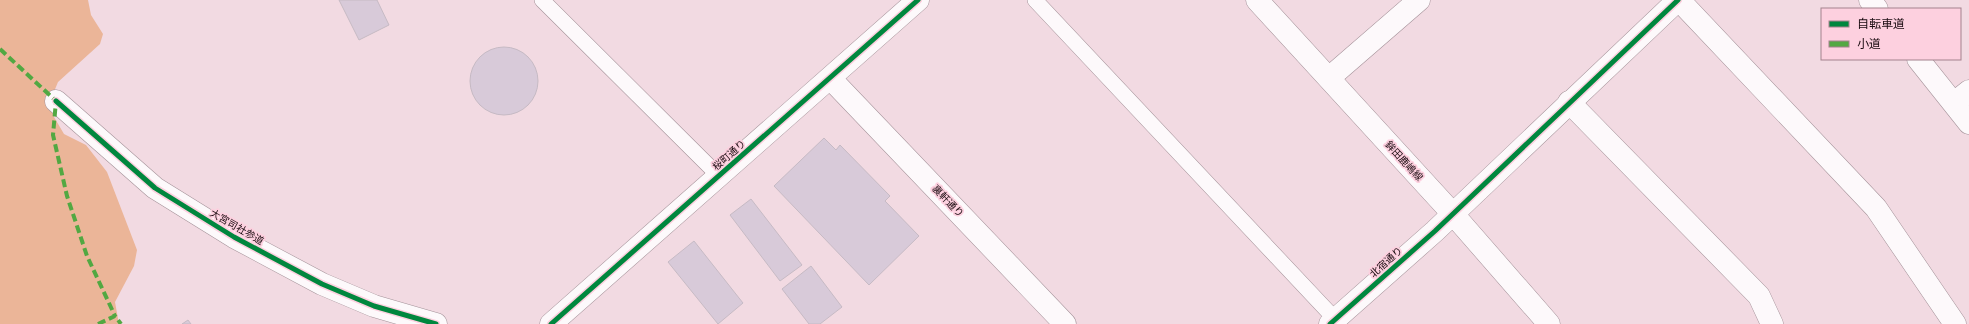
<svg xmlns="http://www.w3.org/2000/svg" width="1969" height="324" viewBox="0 0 1969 324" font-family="Figtree,'Noto Sans JP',sans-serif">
  <rect width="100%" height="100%" fill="#f2dae2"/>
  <path fill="#ebb598" d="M0 0H88L91 15 103 34 100 44 58 82 51 99 54 117 64 134 86 145 107 172 137 250 134 266 115 302 119 324H0Z"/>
  <path fill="#d8cad9" stroke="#c6bac4" d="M339 0H377L389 25 359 40Z
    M470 81a34 34 0 1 1 68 0a34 34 0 1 1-68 0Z
    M824 138 836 150 840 145 890 196 885 201 919 236 869 285 774 186Z
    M751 199 802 265 780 281 730 215Z
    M694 241 743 303 718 324 668 262Z
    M811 266 842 307 820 324H809L782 289Z
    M188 320 191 324H182Z"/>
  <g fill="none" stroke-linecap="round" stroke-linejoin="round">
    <g stroke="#a49299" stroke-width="16">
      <path id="lane" d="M542 0 719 176
        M1035 0 1335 319"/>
    </g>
    <g stroke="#a49299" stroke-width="23">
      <path id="street" d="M1679 0 1876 208 1955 324
        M1870 0 1877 9
        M1918 59 1969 123
        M1329 78 1419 0
        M56 101 155 188 234 237 322 284 374 306 436 324
        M1569 102 1759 296 1772 324
        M1954 103 1969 91"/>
    </g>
    <g stroke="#a49299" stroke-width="23">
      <path id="secondary" d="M1257 0 1453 214 1549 324
        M830 78 1065 324
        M551 324 918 0
        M1330 324 1435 231 1678 0"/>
    </g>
    <use href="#lane" stroke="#fdf9fb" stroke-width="15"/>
    <use href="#street" stroke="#fdf9fb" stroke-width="22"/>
    <use href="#secondary" stroke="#fdf9fb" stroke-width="22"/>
    <path stroke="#52a842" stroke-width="4" stroke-dasharray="8 4" stroke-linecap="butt" d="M0 49 56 101 53 135 67 196 87 256 115 316
      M98 324 115 316 121 324"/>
    <g stroke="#fdd0df" stroke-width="8">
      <path id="cycleway" d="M56 101 155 188 234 237 322 284 374 306 436 324
        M551 324 918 0
        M1330 324 1435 231 1678 0"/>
    </g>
    <use href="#cycleway" stroke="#00873e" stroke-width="5"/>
  </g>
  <g text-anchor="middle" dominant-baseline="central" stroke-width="3.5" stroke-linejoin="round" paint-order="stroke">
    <g font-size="10" fill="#1b0c11" stroke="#fdd0df">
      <text transform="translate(729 155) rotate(-41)">桜町通り</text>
      <text transform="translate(1404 161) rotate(47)">鉾田鹿嶋線</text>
      <text transform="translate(948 201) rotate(46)">裏軒通り</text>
      <text transform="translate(237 227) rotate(30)">大宮司社参道</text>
      <text transform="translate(1386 262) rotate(-42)">北宿通り</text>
    </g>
  </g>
  <rect x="1821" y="8" width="140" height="52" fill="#fdd0df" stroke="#a3828d"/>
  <rect x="1829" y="21" width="20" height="6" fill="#00873e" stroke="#a3828d"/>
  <text x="1857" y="28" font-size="12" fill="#1b0c11">自転車道</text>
  <rect x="1829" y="41" width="20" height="6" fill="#52a842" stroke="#a3828d"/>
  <text x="1857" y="48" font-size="12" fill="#1b0c11">小道</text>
</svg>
